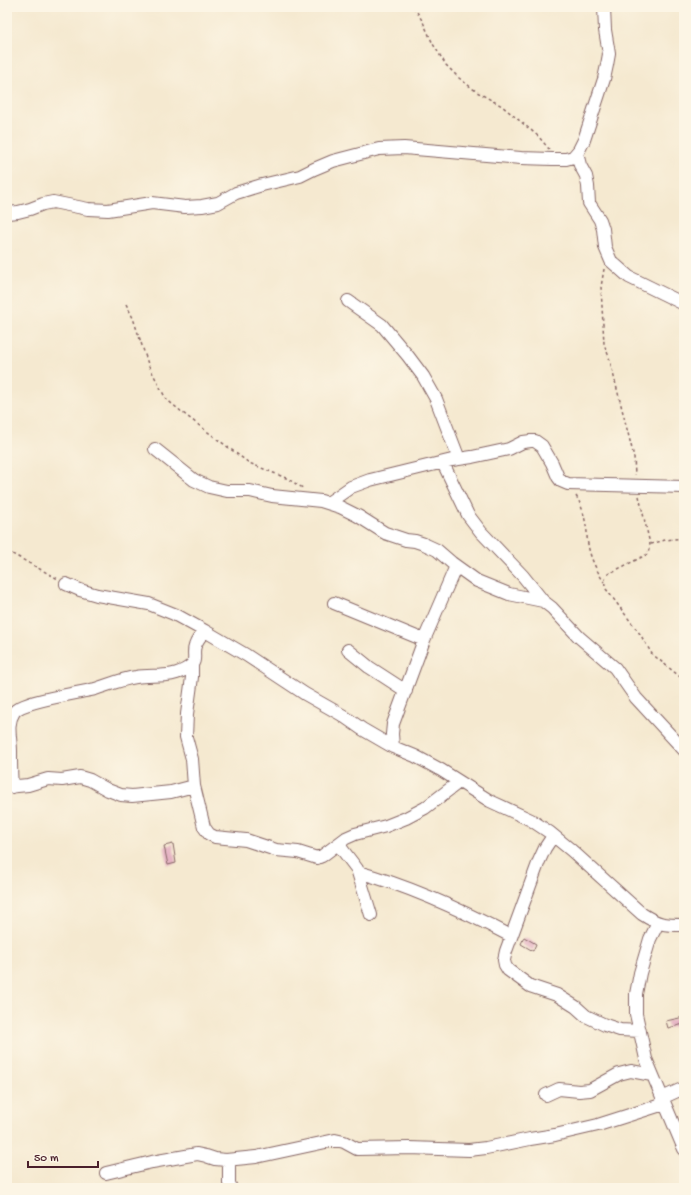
<svg xmlns="http://www.w3.org/2000/svg" width="691" height="1195" viewBox="0 0 691 1195" font-family="'Gochi Hand',sans-serif">
  <rect width="100%" height="100%" fill="#fcf5e5"/>
  <filter id="ink" filterUnits="userSpaceOnUse"><feTurbulence type="fractalNoise" baseFrequency=".025" numOctaves="2"/><feDisplacementMap in="SourceGraphic" scale="8" xChannelSelector="R" yChannelSelector="G"/><feConvolveMatrix kernelMatrix="1 2 1 2 8 2 1 2 1" color-interpolation-filters="sRGB"/></filter>
  <filter id="wash" filterUnits="userSpaceOnUse"><feTurbulence type="fractalNoise" baseFrequency=".012" numOctaves="4" result="noise"/><feDisplacementMap in="SourceGraphic" scale="16" xChannelSelector="R" yChannelSelector="G"/><feGaussianBlur stdDeviation="0.9" result="paint"/><feColorMatrix in="noise" values="0 0 0 0 0 0 0 0 0 0 0 0 0 0 0 0 0 1.4 0 .05"/><feComposite in="paint" operator="in"/></filter>
  <g filter="url(#wash)">
    <rect width="100%" height="100%" fill="#f5e9d0"/>
    <g id="blocks">
      <path fill="#e2abc0" d="M173 844 176 863 168 865 164 846Z
        M524 937 536 944 533 951 521 944Z
        M684 1017V1024L668 1028 666 1021Z"/>
    </g>
  </g>
  <g filter="url(#ink)">
    <use href="#blocks" fill-opacity="0" stroke="#866665" stroke-width="1"/>
    <g fill="none" stroke-linecap="round" stroke-linejoin="round">
      <g stroke="#866665" stroke-width="14">
        <path id="minor" d="M577 153 580 165 586 176 588 186 589 203 600 220 603 229 605 247 611 261 629 277 684 304
          M7 213 18 212 30 209 43 204 53 202 88 209 108 210 152 203 185 207 202 206 218 203 236 193 262 185 300 176 314 169 333 161 379 149 404 148 521 158 552 159H566L573 157 579 150 584 140 604 79 607 65 609 54 605 30 604 7
          M348 301 382 325 408 356 423 376 436 399 459 459
          M155 449 194 480 209 487 227 491H250L272 496 321 501 340 507 358 516 385 533 406 540 415 541 424 544 437 550 452 563 477 581 509 594 543 601 552 608 579 637 615 668 636 698 684 750
          M443 463 468 515 481 532 523 576 543 601
          M328 503 351 487 370 480 452 460 472 457 509 449 523 442 531 441H535L542 446 552 463 558 477 561 481 568 484 684 487
          M66 584 80 590 97 595 149 604 174 614 205 631 246 655 305 694 342 715 362 729 393 747 415 756 441 770 490 801 531 820 549 832 571 850 642 914C659 925 664 925 684 925
          M334 603 424 640
          M348 650 369 667 406 691
          M192 665V677L187 714 186 737 192 759 194 786 204 827 209 834 215 837 246 840 276 850 298 852 317 858 322 856 346 838 355 834 386 826 406 818 425 808 459 782
          M393 747 392 734 393 724 424 640 456 566
          M7 787 28 785 48 779 62 780 80 777 90 780 108 790 121 795 132 796 171 792 194 786
          M12 787C11 775 11 763 11 751 11 738 6 724 14 712 21 701 80 693 95 689 108 685 122 679 136 677 153 674 173 679 189 667 198 661 192 654 195 646 197 640 201 635 205 631
          M553 836 545 848 539 861 506 951 504 960 505 965 508 970 530 986 557 995 576 1007 586 1016 605 1025 620 1030 640 1031
          M338 844 357 869 371 915
          M358 872C412 887 462 910 511 936
          M658 923 650 939 640 973 636 994V1014L646 1059 684 1149
          M546 1095 559 1089 579 1091 590 1090 619 1074 631 1071 652 1075
          M662 1098 684 1088
          M229 1160V1183L231 1188
          M106 1173 152 1162 197 1154 206 1156 215 1159 226 1160 256 1157 335 1140 344 1142 357 1149 409 1148 469 1150 486 1148 530 1139 555 1135 598 1125 664 1104"/>
      </g>
      <path stroke="#866665" stroke-width="1.5" stroke-dasharray="3 3" stroke-linecap="butt" d="M414 7 423 22 433 44 446 65 459 78 477 92 502 106 538 136 549 149
        M604 269 601 287 604 344 609 357 634 457 635 475
        M126 304 133 318 148 364 166 399 188 417 249 463 286 478 303 488
        M576 496C583 507 585 519 587 532 587 536 587 540 588 544 590 558 597 571 604 582
        M639 496 650 544 648 554 608 574C604 579 604 583 606 589L640 634 652 654 684 680
        M651 544 665 540 684 538
        M7 551 58 579"/>
      <use href="#minor" stroke="#fff" stroke-width="12"/>
    </g>
  </g>
  <rect width="691" height="1195" fill="none" stroke="#fcf5e5" stroke-width="24"/>
  <path d="M28 1161v6h70v-6" fill="none" stroke="#4a1f2b" stroke-width="2"/>
  <text x="34" y="1161" font-size="12" fill="#4a1f2b" stroke="#fcf5e5" stroke-width="3" paint-order="stroke">50 m</text>
</svg>
